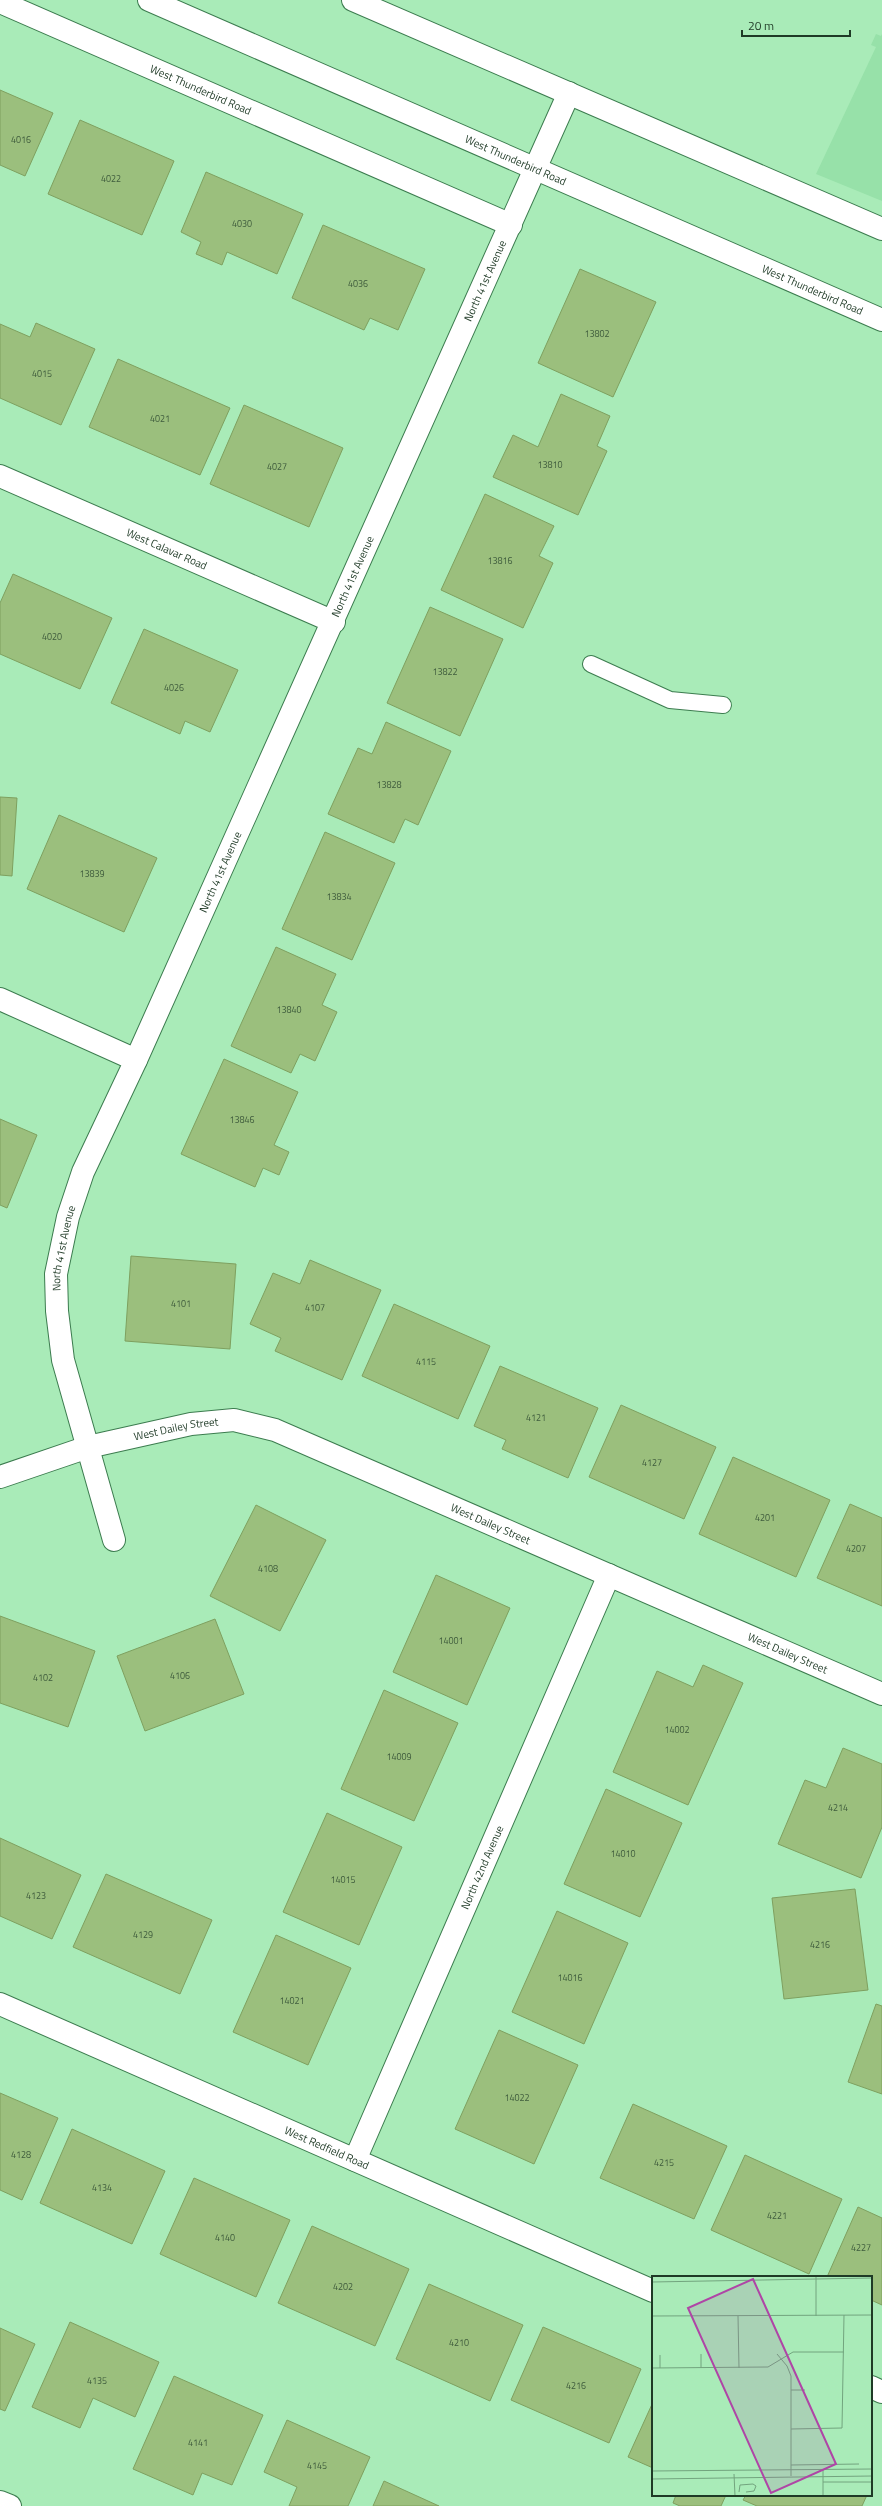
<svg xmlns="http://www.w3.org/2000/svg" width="882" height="2506" viewBox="0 0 882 2506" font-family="'Titillium Web',sans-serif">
  <rect width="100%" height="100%" fill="#a9ebb8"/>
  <path fill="#97e1a9" d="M876 34 881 36 882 34V201L816 174 876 47 871 45Z"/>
  <path fill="#9bbf7d" stroke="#7ea05f" d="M0 90 53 113 25 176 0 165Z
    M80 120 174 161 142 235 48 194Z
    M206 172 303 214 277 274 227 252 222 265 196 254 201 242 181 232Z
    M323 225 425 269 398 330 370 318 364 330 292 298Z
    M580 269 656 302 613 397 538 363Z
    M36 323 95 349 61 425 0 398V324L30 337Z
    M118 359 230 408 200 475 89 427Z
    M561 394 610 416 597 446 607 451 578 515 493 477 513 435 538 447Z
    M244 405 343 448 309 527 210 484Z
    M485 494 554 526 539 556 553 563 523 628 441 590Z
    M13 574 112 618 80 689 0 654V603Z
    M430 607 503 639 460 736 387 703Z
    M144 629 238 670 210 732 185 721 180 734 111 703Z
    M386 722 451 751 418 825 405 819 394 843 328 814 358 748 372 754Z
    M0 797 17 798 12 876 0 875Z
    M59 815 157 858 124 932 27 889Z
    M325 832 395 863 352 960 282 929Z
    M276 947 336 974 322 1005 337 1012 315 1061 300 1054 291 1073 231 1046Z
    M224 1059 298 1092 274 1145 289 1152 279 1175 263 1168 255 1187 181 1154Z
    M0 1119 37 1135 7 1208 0 1205Z
    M131 1256 236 1264 230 1349 125 1341Z
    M310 1260 381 1290 342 1380 275 1351 281 1338 250 1324 273 1273 300 1284Z
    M394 1304 490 1346 458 1419 362 1376Z
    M500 1366 598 1408 568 1478 502 1449 506 1440 474 1426Z
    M621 1405 716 1447 684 1519 589 1477Z
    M733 1457 830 1500 796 1577 699 1534Z
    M850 1504 882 1518V1606L817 1578Z
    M256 1505 326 1540 280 1631 210 1596Z
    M436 1575 510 1608 467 1705 393 1672Z
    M0 1616 95 1651 68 1727 0 1703Z
    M215 1619 244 1694 145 1731 117 1656Z
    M703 1665 743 1683 688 1805 613 1772 657 1671 693 1687Z
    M384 1690 458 1723 414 1821 341 1789Z
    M843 1748 882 1764V1827L861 1878 778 1844 805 1780 826 1788Z
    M606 1789 682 1823 640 1917 564 1884Z
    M327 1813 402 1847 359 1945 283 1912Z
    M0 1838 81 1875 52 1939 0 1916Z
    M106 1874 212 1920 180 1994 73 1947Z
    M855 1889 868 1990 784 1999 772 1898Z
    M557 1911 628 1943 584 2044 512 2012Z
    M276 1935 351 1968 308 2065 233 2032Z
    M876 2004 882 2006V2094L848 2082Z
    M499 2030 578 2065 534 2164 455 2129Z
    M0 2093 58 2118 22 2200 0 2190Z
    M633 2104 727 2146 694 2219 600 2178Z
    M72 2129 165 2171 132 2244 40 2203Z
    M745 2155 842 2199 809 2274 711 2230Z
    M194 2178 290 2220 256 2297 160 2254Z
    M858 2207 882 2218V2305L871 2300V2277H827Z
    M312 2226 409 2269 375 2346 278 2303Z
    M429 2284 523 2325 490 2401 396 2359Z
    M70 2322 159 2362 135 2417 93 2398 80 2428 32 2407Z
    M543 2327 641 2369 609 2443 511 2400Z
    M0 2328 35 2344 5 2411 0 2409Z
    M174 2376 263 2415 232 2485 202 2473 193 2495 133 2469Z
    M653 2402V2468L628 2457Z
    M287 2420 370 2457 348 2506H289L297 2487 264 2472Z
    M384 2481 439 2506H373Z
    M676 2495H726L721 2506H680L673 2503Z
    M746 2495H867L862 2506H757L743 2500Z"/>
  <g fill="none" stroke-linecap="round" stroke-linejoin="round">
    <g stroke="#3c7c4f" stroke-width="18">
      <path id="service" d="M591 664 670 700 723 705"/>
    </g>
    <g stroke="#3c7c4f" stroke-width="24">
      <g id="minor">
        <path id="s1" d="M0 2 511 225"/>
        <path id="s2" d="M0 476 334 622"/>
        <path d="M0 999 136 1060"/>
        <path id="s3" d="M0 1477 88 1447 191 1424 234 1420 275 1430 882 1694"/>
        <path id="s4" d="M114 1540 63 1360 57 1311 56 1274 68 1217 83 1172 136 1060 569 93"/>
        <path id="s5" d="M0 2004 653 2291"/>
        <path id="s6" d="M355 2160 609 1575"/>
        <path d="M871 2387 882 2392"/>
        <path d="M0 2502 10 2506"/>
      </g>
    </g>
    <g stroke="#3c7c4f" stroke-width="24">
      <g id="secondary">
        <path id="s7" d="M149 0 882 320"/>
        <path d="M353 0 882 229"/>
      </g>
    </g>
    <use href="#service" stroke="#fff" stroke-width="16"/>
    <use href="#minor" stroke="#fff" stroke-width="22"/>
    <use href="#secondary" stroke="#fff" stroke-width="22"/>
  </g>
  <g text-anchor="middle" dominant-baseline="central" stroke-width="3" stroke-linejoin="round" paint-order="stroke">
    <g font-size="9" fill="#3e5b3c">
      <text x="21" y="139">4016</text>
      <text x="111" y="178">4022</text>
      <text x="242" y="223">4030</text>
      <text x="358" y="283">4036</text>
      <text x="597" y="333">13802</text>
      <text x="42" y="373">4015</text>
      <text x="160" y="418">4021</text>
      <text x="550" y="464">13810</text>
      <text x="277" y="466">4027</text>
      <text x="500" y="560">13816</text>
      <text x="52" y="636">4020</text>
      <text x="445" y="671">13822</text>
      <text x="174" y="687">4026</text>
      <text x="389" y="784">13828</text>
      <text x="92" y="873">13839</text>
      <text x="339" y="896">13834</text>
      <text x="289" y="1009">13840</text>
      <text x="242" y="1119">13846</text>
      <text x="181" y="1303">4101</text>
      <text x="315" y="1307">4107</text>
      <text x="426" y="1361">4115</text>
      <text x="536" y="1417">4121</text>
      <text x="652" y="1462">4127</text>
      <text x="765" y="1517">4201</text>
      <text x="856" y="1548">4207</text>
      <text x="268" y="1568">4108</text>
      <text x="451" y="1640">14001</text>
      <text x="180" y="1675">4106</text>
      <text x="43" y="1677">4102</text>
      <text x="677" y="1729">14002</text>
      <text x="399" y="1756">14009</text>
      <text x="838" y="1807">4214</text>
      <text x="623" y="1853">14010</text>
      <text x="343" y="1879">14015</text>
      <text x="36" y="1895">4123</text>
      <text x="143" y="1934">4129</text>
      <text x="820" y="1944">4216</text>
      <text x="570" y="1977">14016</text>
      <text x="292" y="2000">14021</text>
      <text x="517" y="2097">14022</text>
      <text x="21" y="2154">4128</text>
      <text x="664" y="2162">4215</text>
      <text x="102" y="2187">4134</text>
      <text x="777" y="2215">4221</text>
      <text x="225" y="2237">4140</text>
      <text x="861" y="2247">4227</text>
      <text x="343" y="2286">4202</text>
      <text x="459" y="2342">4210</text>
      <text x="97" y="2380">4135</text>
      <text x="576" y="2385">4216</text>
      <text x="198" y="2442">4141</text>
      <text x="317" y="2465">4145</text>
    </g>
    <g font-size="11" fill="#1f3a26" stroke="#a9ebb8">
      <text stroke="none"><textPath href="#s1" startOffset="219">West Thunderbird Road</textPath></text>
      <text stroke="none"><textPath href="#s7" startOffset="400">West Thunderbird Road</textPath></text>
      <text stroke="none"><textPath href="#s4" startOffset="1357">North 41st Avenue</textPath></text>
      <text stroke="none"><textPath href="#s7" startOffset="724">West Thunderbird Road</textPath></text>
      <text stroke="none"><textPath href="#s2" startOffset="182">West Calavar Road</textPath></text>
      <text stroke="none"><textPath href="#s4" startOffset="1033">North 41st Avenue</textPath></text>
      <text stroke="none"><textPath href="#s4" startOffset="709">North 41st Avenue</textPath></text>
      <text stroke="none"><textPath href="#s4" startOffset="300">North 41st Avenue</textPath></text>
      <text stroke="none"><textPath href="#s3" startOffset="183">West Dailey Street</textPath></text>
      <text stroke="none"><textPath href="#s3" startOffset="519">West Dailey Street</textPath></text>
      <text stroke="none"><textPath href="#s3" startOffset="843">West Dailey Street</textPath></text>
      <text stroke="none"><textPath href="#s6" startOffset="319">North 42nd Avenue</textPath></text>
      <text stroke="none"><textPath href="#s5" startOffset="357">West Redfield Road</textPath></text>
    </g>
  </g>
  <g transform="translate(652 2276)">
    <rect width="220" height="220" fill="#a9ebb8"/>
    <path fill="none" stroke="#72a47e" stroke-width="1" d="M164 0V40M0 6 220 2M0 40 220 39M86 40 87 92M49 78V92M125 78 135 90 139 100V200M8 79V92M0 92 116 91 141 76H192M139 114H153M139 153 190 152 192 39M139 189 207 188M171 193V220M0 195 220 193M82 198 83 220M0 203 220 200M171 206H220M87 216 88 209 101 208 104 210 102 215 94 216"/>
    <path fill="#af45a6" fill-opacity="0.15" stroke="#af45a6" stroke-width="2" d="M101 3 184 188 119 217 36 32Z"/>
    <rect width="220" height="220" fill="none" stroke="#1f3a26" stroke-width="2"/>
  </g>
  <path d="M742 30v6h108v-6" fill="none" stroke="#1f3a26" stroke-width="2"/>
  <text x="748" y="30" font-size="12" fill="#1f3a26" stroke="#a9ebb8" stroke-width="3" paint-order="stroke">20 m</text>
</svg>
